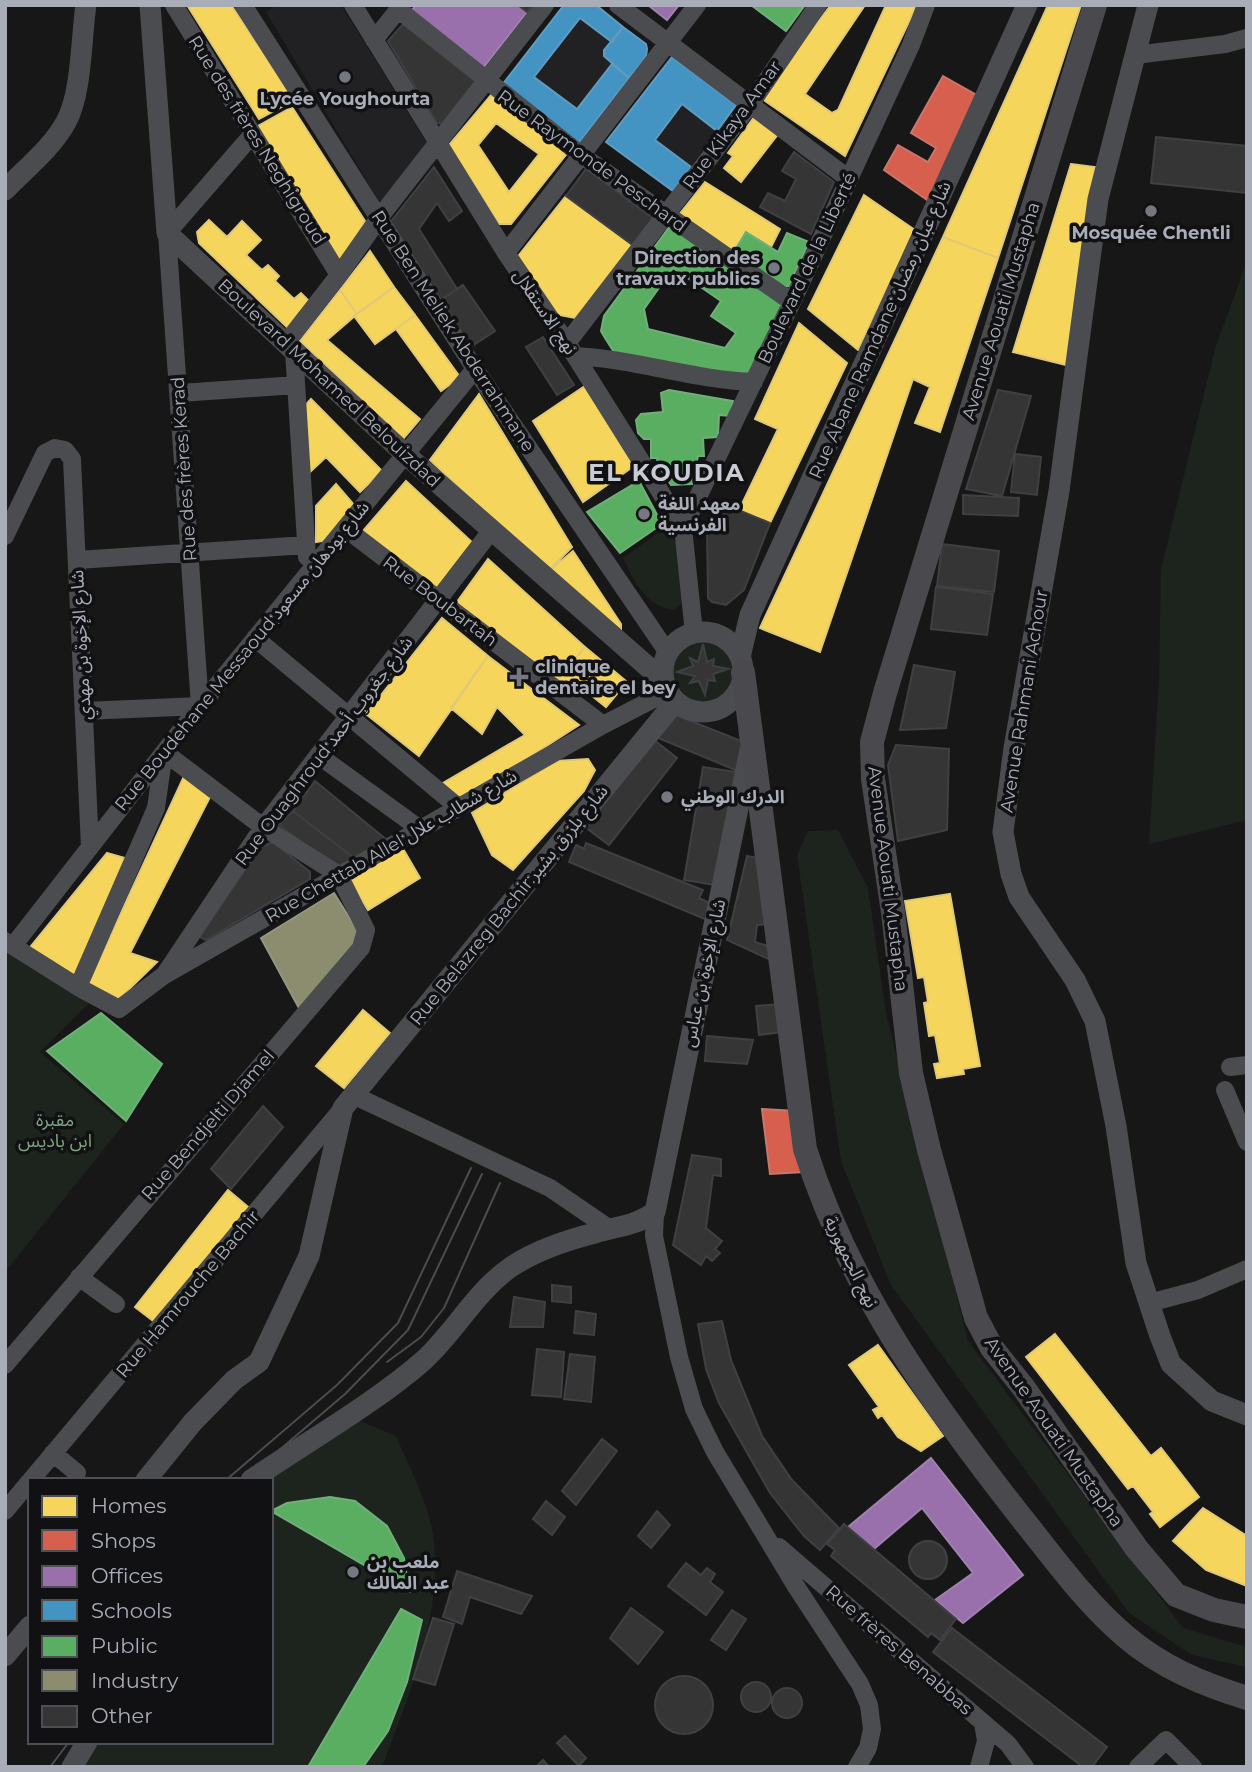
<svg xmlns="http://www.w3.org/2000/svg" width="1252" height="1772" viewBox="0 0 1252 1772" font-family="Montserrat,'Noto Sans Arabic',sans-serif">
  <rect width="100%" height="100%" fill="#171717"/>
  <path fill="#212123" d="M276 5H341L427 143 380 203 266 12Z
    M564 5H596L646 44 647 49 646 57 578 144 502 85Z
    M672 57 736 105 673 191 606 142Z"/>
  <path fill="#1d241e" d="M1247 261V820L1149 844 1159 680 1161 569 1215 349Z
    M669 525 676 546 685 601 674 610C646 607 634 581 623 558Z
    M672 672a30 30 0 1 1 60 0a30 30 0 1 1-60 0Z
    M838 830 868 888 886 1013 968 1341 1183 1628 1247 1647V1667L1192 1655 1129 1613 891 1285 841 1161 797 855 808 831Z
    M5 945 92 1000 40 1052 124 1124 5 1272Z
    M353 1418 396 1436C410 1470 431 1506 434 1543 442 1615 408 1700 382 1767H77L87 1742H271V1480H267Z"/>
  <path fill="#f6d55c" stroke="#dfc978" stroke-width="2" fill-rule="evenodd" d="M187 5H231L295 100 259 119Z
    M831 5H865L805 94 832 113 838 110 886 5H917L845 156 765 101 763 93Z
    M1048 5H1081L998 258 943 237Z
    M491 95 569 151 511 224H499L449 145ZM496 123 539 154 509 192 478 145Z
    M292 107 365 221 341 263 256 127Z
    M755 116 779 133 741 182 724 168 733 156 728 153Z
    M1071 164 1095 167 1066 365 1013 352Z
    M705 182 780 229 770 249 746 232 733 255 678 216Z
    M864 195 915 230 858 350 808 309Z
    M566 196 634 246 580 319 555 314 519 261V255Z
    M209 220 227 237 242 221 261 240 246 255 262 270 268 265 279 276 275 281 294 299 301 293 312 304 289 329 199 243 197 232Z
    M943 237 998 258 940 432 915 423 930 387 913 379 820 652 760 628Z
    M370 251 394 287 357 314 340 290Z
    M394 287 415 315 375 344 354 316Z
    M340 290 357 314 327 340 420 419 403 439 300 341Z
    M415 315 460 377 441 391 396 329Z
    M799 323 847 363 770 523 739 510 778 429 755 419Z
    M585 386 634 466 583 502 533 421Z
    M479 394 572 547 547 572 430 460Z
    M311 399 382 471 360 492 326 457 308 474 301 410Z
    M406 481 473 543 435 593 363 531Z
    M336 484 355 506 328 540 316 542V506Z
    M573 551 621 624V630L548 572Z
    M488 559 585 647 555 683 454 606Z
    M442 618 488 656 419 756 366 714Z
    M585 647 627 682 606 707 582 688 574 695 557 681Z
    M488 656 579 725 460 802 443 783 525 735 497 707 482 734 451 708Z
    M588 759 595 770 584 791 513 870 492 855 472 813 556 761Z
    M185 774 211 795 130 953 157 962 119 999 88 984Z
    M402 847 420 878 368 910 349 879Z
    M107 853 128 859 75 981 27 951Z
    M950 894 980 1066 963 1069 964 1074 937 1078 934 1064 940 1063 935 1035 929 1036 924 1003 928 1002 924 977 918 978 905 901Z
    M363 1010 390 1033 344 1088 316 1066Z
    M228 1190 248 1207 156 1323 135 1307Z
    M1055 1334 1151 1456 1161 1448 1199 1497 1160 1527 1150 1514 1153 1512 1133 1486 1128 1489 1026 1357Z
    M878 1345 943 1436 921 1451 898 1437 882 1415 878 1418 873 1410 879 1407 849 1365Z
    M1203 1508 1247 1536V1586L1206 1570 1173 1541Z"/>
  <path fill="#d6604d" stroke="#c8776d" stroke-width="2" d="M943 76 980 97 930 202 884 170 898 145 928 162 936 148 911 133Z
    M762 1109 796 1111 804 1172 770 1174Z"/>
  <path fill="#9970ab" stroke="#9e82af" stroke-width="2" d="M416 5H518L527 12 483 68 411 11Z
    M648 5H679L667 20Z
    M931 1458 1023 1575 963 1623 935 1600 973 1573 922 1508 874 1549 848 1527Z"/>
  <path fill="#4393c3" stroke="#619bc0" stroke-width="2" d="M564 5H596L623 27 612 42 580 18 534 77 577 109 612 64 629 78 578 144 502 85Z
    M623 27 646 44 647 49 646 57 629 78 604 56V50Z
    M672 57 736 105 717 131 682 104 655 140 691 167 673 191 606 142Z"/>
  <path fill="#5aae61" stroke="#71ae7b" stroke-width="2" fill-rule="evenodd" d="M751 5H805L786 31Z
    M670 226 783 305 745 380 614 352 605 338 601 331 604 316ZM673 268 721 301 711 316 736 333 725 348 648 329 644 309Z
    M746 232 778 252 787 233 809 242 789 286 782 287 732 255Z
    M669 390 733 401 730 416 719 415 718 437 703 438 704 456H698L692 484 671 485 658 465 657 458H651V439H644L638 433 636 420 641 414 663 412 661 393Z
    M639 481 662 524 620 553 587 512Z
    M101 1013 162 1064 126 1121 47 1051Z
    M330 1497 355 1501 387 1526 404 1558 409 1591 271 1511 287 1503Z
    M401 1609 422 1620 407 1682 388 1731 363 1767H308Z"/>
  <path fill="#8c8c6e" stroke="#949684" stroke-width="2" d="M334 893 357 930 355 945 300 1010 261 938Z"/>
  <path fill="#353536" stroke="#3f4043" stroke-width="2" d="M518 5H532L527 12Z
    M403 24 477 81 444 124 437 123 388 41Z
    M1156 137 1247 146V193L1151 183Z
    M794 152 834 182 811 234 760 207 768 193 785 201 796 179 782 171Z
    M434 167 462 211 449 221 437 203 419 229 457 289 438 302 389 224Z
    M586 169 654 219 634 246 566 196Z
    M463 285 495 331 469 348 438 302Z
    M543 337 574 385 557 395 526 347Z
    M998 390 1031 396 1002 496 966 489Z
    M1015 454 1041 457 1037 495 1011 492Z
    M963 495 1019 498 1018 516 963 514Z
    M719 502 770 523 744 590 726 605 712 602 708 598 707 526Z
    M942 544 999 551 994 592 937 586Z
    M936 587 993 594 987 635 931 629Z
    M703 644 707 662 714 659 713 666 728 669 713 674 715 681 708 680 705 695 699 681 690 683 695 676 677 672 693 666 690 658 698 662Z
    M914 665 955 672 946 728 900 730Z
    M668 712 744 742 738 771 651 735Z
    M649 736 677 758 609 845 581 824Z
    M896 745 949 749 947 830 898 841 888 765Z
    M703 767 736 772 716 885 684 880Z
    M315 781 388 841 358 861 293 811Z
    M293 811 358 861 338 870 279 825Z
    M273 842 310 872V879L206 940 198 936 261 847Z
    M586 843 703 890 699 898 714 905 707 920 569 862 576 845 584 849Z
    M747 856 764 859 769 924 757 925 755 942 775 948 773 961 727 940Z
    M781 1004 783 1032 759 1035 756 1006Z
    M707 1036 753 1040 747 1064 705 1061Z
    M263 1106 283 1127 231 1189 211 1169Z
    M692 1155 721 1159V1176L713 1175 706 1228 722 1241 715 1249 720 1253 712 1261 706 1256 701 1265 673 1245Z
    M552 1285 571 1287V1303L552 1301Z
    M514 1297 545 1302 543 1327H510Z
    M576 1311 596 1314 594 1335 574 1333Z
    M722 1321 731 1360 762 1436 792 1480 839 1528 820 1550 804 1536 770 1493 719 1403 706 1369 698 1324Z
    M537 1349 564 1352 561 1397 532 1395Z
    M570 1354 595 1357 591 1402 564 1399Z
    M602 1439 617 1451 576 1505 562 1491Z
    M546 1501 565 1517 552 1535 533 1519Z
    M657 1511 670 1525 651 1548 638 1536Z
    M844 1524 956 1619 940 1640 931 1633 928 1637 831 1556 835 1550 827 1544Z
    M909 1560a19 19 0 1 1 38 0a19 19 0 1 1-38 0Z
    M686 1563 701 1575 707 1568 715 1574 710 1582 723 1592 706 1615 668 1586Z
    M457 1571 532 1596 521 1614 470 1597 462 1624 443 1617Z
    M631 1608 663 1632 638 1664 610 1638Z
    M732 1610 746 1619 726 1650 711 1640Z
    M433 1618 454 1624 435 1685 413 1679Z
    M952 1628 1107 1747 1092 1767H1083L933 1652Z
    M655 1705a29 29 0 1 1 58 0a29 29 0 1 1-58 0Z
    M741 1697a15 15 0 1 1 30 0a15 15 0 1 1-30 0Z
    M772 1703a15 15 0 1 1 30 0a15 15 0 1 1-30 0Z
    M565 1736 586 1758 579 1766 557 1743Z
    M543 1760 549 1767H536Z"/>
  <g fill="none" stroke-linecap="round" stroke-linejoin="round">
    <path stroke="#4b4c50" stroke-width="18" d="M174 5 339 275
      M243 5 475 369 668 653
      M353 5 506 253 567 343 683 528 694 633
      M618 5 849 179
      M399 10 581 155 792 302
      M374 40 402 5
      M1135 55 1225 44 1247 38
      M506 253 697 5
      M286 343 339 275 379 218 545 5
      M567 343 750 105 818 5
      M294 351 307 557
      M575 356C636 359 693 380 754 382
      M180 393 296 385
      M345 528 603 725
      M683 528 792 302 911 45 926 5
      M5 536 45 453 55 448 65 450 72 459 90 847
      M77 560 306 545
      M255 638 458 807
      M84 711 200 706 167 233 253 134
      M318 755 420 829
      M5 941 78 987 119 1009 163 976 603 725 667 692
      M13 946 200 706 475 369
      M165 974 263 827 491 531
      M1230 1067 1247 1065
      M1225 1090 1247 1142
      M353 1095 550 1188 610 1229
      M655 1212 654 1236 679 1357 694 1409 715 1452 797 1588 860 1684 869 1705 872 1729 868 1748 857 1767
      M79 1277 116 1304
      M1149 1303 1198 1290 1247 1269
      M5 1365 361 948 366 930 339 875 263 827 164 752 156 808 78 987
      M53 1453 77 1473
      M31 1480 343 1108
      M5 1511 30 1481
      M779 1547 1008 1744 1025 1767
      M979 1767 986 1741 983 1723
      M1138 1767 1166 1740 1193 1767"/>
    <path stroke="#4b4c50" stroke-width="21" d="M150 5 167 233 405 454 664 681
      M1148 5 1098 199 1059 491 1014 748 1003 832 1011 874 1019 897 1075 980 1095 1021 1116 1126 1136 1263 1160 1336 1171 1364 1212 1401 1247 1415
      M5 190C25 169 52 148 66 122 82 93 81 38 86 5
      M663 672a40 40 0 1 1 80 0a40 40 0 1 1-80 0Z
      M740 657 750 615 1027 5
      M146 1480 193 1422 234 1380 259 1362 309 1256 343 1108 675 702
      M251 1480C305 1443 375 1403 423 1361 455 1332 475 1292 511 1267 535 1251 567 1240 595 1233 617 1226 636 1226 655 1212L750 750
      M5 1656 30 1626
      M72 1767 87 1742"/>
    <path stroke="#4a4a4e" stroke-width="24" d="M1095 5 885 693 872 742 873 779 893 912 911 1073 929 1150 976 1318 992 1348 1023 1387 1137 1549 1176 1595 1214 1610 1247 1617
      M743 672 805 1149C849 1289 934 1407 1024 1521 1056 1561 1086 1603 1125 1636 1161 1667 1202 1684 1247 1698"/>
    <path stroke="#4b4c4f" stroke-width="2" d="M387 1362 421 1337 444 1308 500 1183
      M226 1480 337 1385 398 1323 471 1168
      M244 1480 345 1394 408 1330 482 1174
      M50 1767 69 1742
      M65 1767 84 1742"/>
  </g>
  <g fill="#757880" stroke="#111113" stroke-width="2.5">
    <circle cx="345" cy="77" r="7"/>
    <circle cx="1151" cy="211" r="7"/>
    <circle cx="774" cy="268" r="7"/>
    <circle cx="644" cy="514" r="7"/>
    <path d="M515.5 666.5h7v7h7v7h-7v7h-7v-7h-7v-7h7z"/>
    <circle cx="667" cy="797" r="7"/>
    <circle cx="353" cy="1572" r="7"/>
  </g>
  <g text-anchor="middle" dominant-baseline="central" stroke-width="7" stroke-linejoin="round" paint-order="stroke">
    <g font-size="18" font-weight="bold" fill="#a8adb8" stroke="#111113" text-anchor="start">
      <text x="345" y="99" text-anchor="middle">Lycée Youghourta</text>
      <text x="1151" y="233" text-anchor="middle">Mosquée Chentli</text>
      <text x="760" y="258" text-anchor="end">Direction des<tspan x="760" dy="21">travaux publics</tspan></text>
      <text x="658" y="504">معهد اللغة<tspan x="658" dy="21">الفرنسية</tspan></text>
      <text x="535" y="667">clinique<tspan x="535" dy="21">dentaire el bey</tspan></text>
      <text x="681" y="797">الدرك الوطني</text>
      <text x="367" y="1562">ملعب بن<tspan x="367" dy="21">عبد المالك</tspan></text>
    </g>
    <g font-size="18" fill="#a8adb8" stroke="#111113">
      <text transform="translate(732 125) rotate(-54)">Rue Kikaya Amar</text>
      <text transform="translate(257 140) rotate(58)">Rue des frères Neghigroud</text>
      <text transform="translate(592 161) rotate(36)">Rue Raymonde Peschard</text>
      <text transform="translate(807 268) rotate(-65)">Boulevard de la Liberté</text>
      <text transform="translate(1001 311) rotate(-73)">Avenue Aouati Mustapha</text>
      <text transform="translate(545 312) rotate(56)">نهج الاستقلال</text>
      <text transform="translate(880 330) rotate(-66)">Rue Abane Ramdane;شارع عبان رمضان</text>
      <text transform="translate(453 331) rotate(57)">Rue Ben Meliek Abderrahmane</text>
      <text transform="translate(329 383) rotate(43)">Boulevard Mohamed Belouizdad</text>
      <text transform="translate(184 469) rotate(-94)">Rue des frères Kerad</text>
      <text transform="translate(440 601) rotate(37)">Rue Boubartah</text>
      <text transform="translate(81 645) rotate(-93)">شارع الإخوة بن مهدي</text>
      <text transform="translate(242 656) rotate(-51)">Rue Boudehane Messaoud;شارع بودهان مسعود</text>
      <text transform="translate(1024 701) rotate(-81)">Avenue Rahmani Achour</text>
      <text transform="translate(324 751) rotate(-53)">Rue Ouaghroud;شارع جغروب أحمد</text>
      <text transform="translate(391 846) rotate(-30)">Rue Chettab Allel;شارع شطاب علال</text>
      <text transform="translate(888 879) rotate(83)">Avenue Aouati Mustapha</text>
      <text transform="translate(509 905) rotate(-51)">Rue Belazreg Bachir;شارع بلزرق بشير</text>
      <text transform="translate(704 973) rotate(-78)">شارع الإخوة بن عباس</text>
      <text transform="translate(208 1125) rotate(-49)">Rue Bendjelti Djamel</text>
      <text transform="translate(851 1262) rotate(64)">نهج الجمهورية</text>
      <text transform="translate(188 1294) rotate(-50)">Rue Hamrouche Bachir</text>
      <text transform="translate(1054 1432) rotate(55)">Avenue Aouati Mustapha</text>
      <text transform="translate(899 1650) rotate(41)">Rue frères Benabbas</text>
    </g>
    <g font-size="18" fill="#7fa381" stroke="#111113">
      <text x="55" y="1120">مقبرة<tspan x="55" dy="21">ابن باديس</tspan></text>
    </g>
    <g font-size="24" font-weight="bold" letter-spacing="2" fill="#c9ccd4" stroke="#111113">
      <text x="667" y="472">EL KOUDIA</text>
    </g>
  </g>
  <rect width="1252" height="1772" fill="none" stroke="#a8adb8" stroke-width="14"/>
  <rect x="28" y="1478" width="245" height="266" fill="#111113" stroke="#4d4f55" stroke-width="2"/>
  <rect x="42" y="1496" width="35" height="21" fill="#f6d55c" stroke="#4d4f55" stroke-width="2"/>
  <text x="91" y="1513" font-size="21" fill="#a8adb8">Homes</text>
  <rect x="42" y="1530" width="35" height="21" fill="#d6604d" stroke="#4d4f55" stroke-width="2"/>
  <text x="91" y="1548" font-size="21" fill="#a8adb8">Shops</text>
  <rect x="42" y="1566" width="35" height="21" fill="#9970ab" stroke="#4d4f55" stroke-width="2"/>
  <text x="91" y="1583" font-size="21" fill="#a8adb8">Offices</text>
  <rect x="42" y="1600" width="35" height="21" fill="#4393c3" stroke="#4d4f55" stroke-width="2"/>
  <text x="91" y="1618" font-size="21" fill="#a8adb8">Schools</text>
  <rect x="42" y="1636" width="35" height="21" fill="#5aae61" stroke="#4d4f55" stroke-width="2"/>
  <text x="91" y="1653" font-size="21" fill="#a8adb8">Public</text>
  <rect x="42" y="1670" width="35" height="21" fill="#8c8c6e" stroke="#4d4f55" stroke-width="2"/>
  <text x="91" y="1688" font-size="21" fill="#a8adb8">Industry</text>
  <rect x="42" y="1706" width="35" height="21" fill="#353536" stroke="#4d4f55" stroke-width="2"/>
  <text x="91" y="1723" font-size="21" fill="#a8adb8">Other</text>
</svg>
